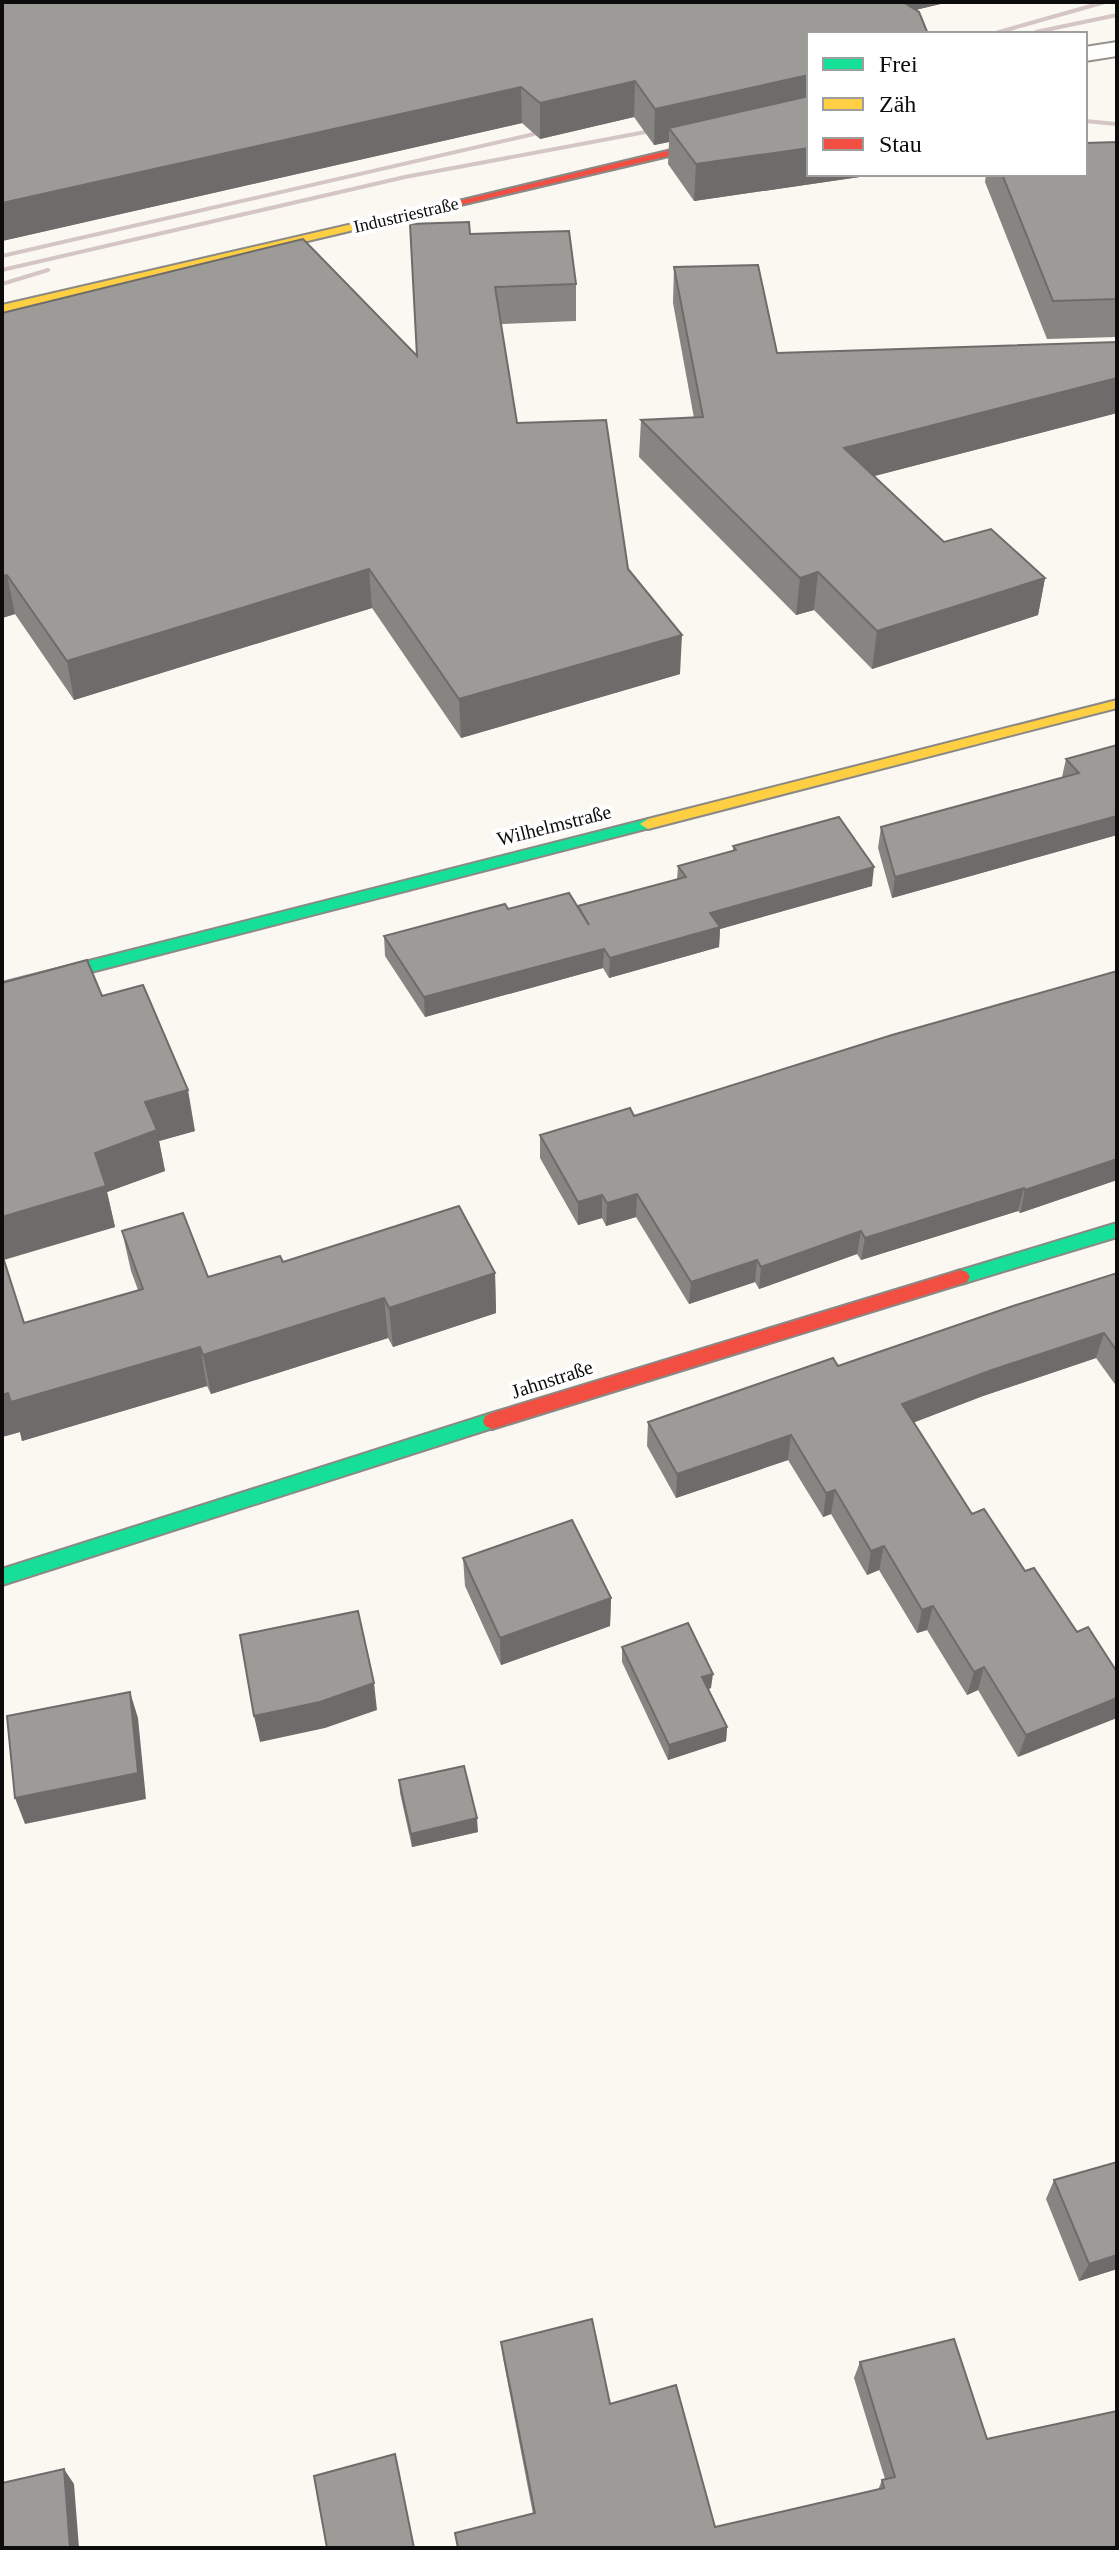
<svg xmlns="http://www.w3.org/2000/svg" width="1119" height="2550" viewBox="0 0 1119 2550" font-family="'Times New Roman',serif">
  <rect width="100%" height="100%" fill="#faf8f1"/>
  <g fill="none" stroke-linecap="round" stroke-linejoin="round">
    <g stroke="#93928f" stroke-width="4">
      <path id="street" d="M1117 42V56L1085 61V47Z"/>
    </g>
    <g stroke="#8a8986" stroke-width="4">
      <path id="fast" d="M648 819 656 824 653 827 2 995V983Z
        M1117 1223V1237L961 1284 955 1282 952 1277 955 1272Z
        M492 1413 499 1416 501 1421 499 1426 2 1585V1569Z"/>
    </g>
    <g stroke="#8a8986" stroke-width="4">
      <path id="slow" d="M452 201 458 204 456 206 2 313V305Z
        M1117 700V708L648 829 640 824 648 819Z"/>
    </g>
    <g stroke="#8a8986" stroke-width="4">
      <path id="jam" d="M809 117V123L452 207 446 204Z
        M961 1270 967 1272 970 1277 967 1282 492 1429 485 1426 483 1421 485 1416 492 1413Z"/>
    </g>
    <use href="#street" fill="#fefefd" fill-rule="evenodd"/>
    <use href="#fast" fill="#16e098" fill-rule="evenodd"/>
    <use href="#slow" fill="#ffcf43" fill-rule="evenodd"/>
    <use href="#jam" fill="#f24e42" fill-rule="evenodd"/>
    <path stroke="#d6c5c5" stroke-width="4" d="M1036 32 1117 15
      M992 34 1105 2
      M1085 121 1117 124
      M2 256 534 134
      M2 270 405 177 667 128
      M2 284 48 270"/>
  </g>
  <path fill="#878582" d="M2 2H949L915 10 809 174H880L694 201 668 164 669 142 654 145 634 117 540 139 522 123 2 241Z
    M1117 142V337L1047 339 985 182 986 174H1085Z
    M470 234 576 284V321L501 324 517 423 628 569 680 674 461 738 372 608 74 700 15 614 2 618V313L417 355Z
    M674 267 777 353 1117 413 874 476 944 542 1045 578 1038 615 872 669 814 610 796 615 639 457 641 420 694 418 673 303Z
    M1117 745V835L892 898 878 848 881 827 1062 777 1066 759Z
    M733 846 872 886 720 929 719 947 609 978 603 968 425 1017 385 956 384 936 508 909 578 907 677 880 678 866 733 851Z
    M1117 971V1180L1020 1213 1018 1211 861 1260 857 1254 759 1289 755 1282 689 1304 636 1217 606 1226 602 1218 578 1225 540 1158V1135L634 1116Z
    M2 983 195 1131 159 1141 165 1171 107 1192 115 1227 4 1260 24 1323 138 1290 131 1271 122 1231 208 1277 283 1262 495 1273 496 1313 393 1347 388 1338 211 1394 207 1386 22 1441 20 1432 2 1437Z
    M1117 1273V1387L1096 1358 983 1396 914 1422 972 1514 1025 1571 1077 1632 1018 1757 978 1690 967 1695 927 1630 917 1633 879 1570 867 1575 831 1514 823 1517 788 1460 676 1498 647 1446 648 1422 838 1366Z
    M463 1558 611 1598 610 1626 501 1665 465 1586Z
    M622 1647 711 1688 708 1689 727 1727 726 1741 668 1760 622 1662Z
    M399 1780 478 1832 412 1847 400 1793Z
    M1054 2180 1117 2269 1079 2281 1046 2199Z
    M501 2342 610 2404 715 2527 878 2490 882 2480 885 2479 854 2378 860 2362 987 2439 1117 2548H458L533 2514 503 2358Z"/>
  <path fill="#6e6c6a" d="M875 2H949L873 20Z
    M809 75V110L669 128V142L654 145 655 109Z
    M635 81 634 117 540 139V103Z
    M521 87 522 123 2 241V203Z
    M809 148V174H880L694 201 696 164Z
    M1117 378V413L840 485 844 448Z
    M369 569 372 608 74 700 67 661Z
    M818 572 814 610 796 615 800 578Z
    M7 575 15 614 2 618V576Z
    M1045 578 1038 615 872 669 877 631Z
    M682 635 680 674 461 738 459 699Z
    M1117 816V835L892 898 895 877Z
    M874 867 872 886 720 929 719 947 609 978 610 958 710 913Z
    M604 949 603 968 425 1017 424 997Z
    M188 1090 195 1131 159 1141 165 1171 107 1192 115 1227 2 1260V1217L95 1153 145 1102Z
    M1117 1159V1180L1020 1213 1025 1190Z
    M1024 1188 1018 1211 861 1260 865 1238Z
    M637 1194 636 1217 606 1226 607 1203Z
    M602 1195V1218L578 1225V1202Z
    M861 1231 857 1254 759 1289 761 1267Z
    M757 1260 755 1282 689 1304 691 1282Z
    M495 1273 496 1313 393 1347 389 1308Z
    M384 1298 388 1338 211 1394 203 1355Z
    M1104 1333 1096 1358 983 1396 897 1429 902 1404 989 1371Z
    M200 1347 207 1386 22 1441 20 1432 2 1437V1395Z
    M791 1435 788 1460 676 1498 677 1474Z
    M835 1490 831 1514 823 1517 826 1493Z
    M884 1546 879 1570 867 1575 871 1551Z
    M611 1598 610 1626 501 1665 500 1638Z
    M933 1606 927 1630 917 1633 922 1610Z
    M984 1667 978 1690 967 1695 974 1672Z
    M713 1674 711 1688 701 1692 702 1677Z
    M374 1683 377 1710 325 1728 260 1742 254 1716Z
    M130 1692 138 1718 146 1799 25 1824 15 1798Z
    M1117 1698V1718L1018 1757 1026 1735Z
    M727 1727 726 1741 668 1760 669 1745Z
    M477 1818 478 1832 412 1847 411 1834Z
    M1117 2255V2269L1079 2281 1089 2264Z
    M64 2469 74 2484 79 2548H70Z"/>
  <path fill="#9d9b97" stroke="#6e6c6a" stroke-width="2" d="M2 2H903L919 12 928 34H809V75L655 109 635 81 540 103 521 87 2 203Z
    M809 96V148L696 164 669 128Z
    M1117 142V299L1053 301 1002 174H1085V143Z
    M469 222 470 234 569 231 576 284 495 287 517 423 606 420 628 569 682 635 459 699 369 569 67 661 7 575 2 576V313L303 239 417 356 410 224Z
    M758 265 777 353 1117 342V378L844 448 944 542 991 529 1045 578 877 631 818 572 800 578 641 420 703 417 674 267Z
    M1117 745V816L895 877 881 827 1079 773 1066 759Z
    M839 817 874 867 710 913 720 927 610 958 604 949 424 997 384 936 505 904 508 909 569 893 589 925 578 906 686 877 678 866 736 850 733 846Z
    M87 960 102 996 143 985 188 1090 145 1102 157 1130 95 1153 106 1186 2 1217V983Z
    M1117 971V1159L1025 1190 1024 1188 865 1238 861 1231 761 1267 757 1260 691 1282 637 1194 607 1203 602 1195 578 1202 540 1135 630 1108 634 1116 892 1035Z
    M459 1206 495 1273 389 1308 384 1298 203 1355 200 1347 11 1402 8 1393 2 1395V1254L24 1323 143 1289 122 1231 183 1213 208 1277 280 1256 283 1262Z
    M1117 1273V1351L1104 1333 989 1371 902 1404 972 1514 984 1509 1025 1571 1034 1568 1077 1632 1088 1627 1117 1672V1698L1026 1735 984 1667 974 1672 933 1606 922 1610 884 1546 871 1551 835 1490 826 1493 791 1435 677 1474 648 1422 833 1358 838 1366 1016 1305Z
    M572 1520 611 1598 500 1638 463 1558Z
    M358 1611 374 1683 320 1702 254 1716 240 1635Z
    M688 1623 713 1674 702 1677 727 1727 669 1745 622 1647Z
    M130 1692 138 1773 15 1798 7 1716Z
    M464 1766 477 1818 411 1834 399 1780Z
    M1117 2162V2255L1089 2264 1054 2180Z
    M592 2319 610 2404 676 2385 715 2527 884 2488 882 2480 895 2477 860 2362 954 2339 987 2439 1117 2411V2548H458L455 2533 535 2513 501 2342Z
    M395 2454 414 2548H327L314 2476Z
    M64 2469 70 2548H2V2483Z"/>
  <g text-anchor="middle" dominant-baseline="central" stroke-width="8" stroke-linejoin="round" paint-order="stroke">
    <g font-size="18" fill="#0c0c0c" stroke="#fff">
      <text transform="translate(406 215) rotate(-13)">Industriestraße</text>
    </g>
    <g font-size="20" fill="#0c0c0c" stroke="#fff">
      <text transform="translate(554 825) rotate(-14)">Wilhelmstraße</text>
      <text transform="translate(552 1379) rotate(-18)">Jahnstraße</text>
    </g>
  </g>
  <rect width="1119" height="2550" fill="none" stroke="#0c0c0c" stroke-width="8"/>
  <rect x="807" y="32" width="280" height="144" fill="#ffffff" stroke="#9e9e9e" stroke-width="2"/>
  <rect x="823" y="58" width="40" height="12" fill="#16e098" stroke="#9e9e9e" stroke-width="2"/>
  <text x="879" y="72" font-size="24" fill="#0c0c0c">Frei</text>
  <rect x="823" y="98" width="40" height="12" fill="#ffcf43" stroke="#9e9e9e" stroke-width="2"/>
  <text x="879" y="112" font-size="24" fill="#0c0c0c">Zäh</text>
  <rect x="823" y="138" width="40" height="12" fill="#f24e42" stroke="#9e9e9e" stroke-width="2"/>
  <text x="879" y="152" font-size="24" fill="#0c0c0c">Stau</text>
</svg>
